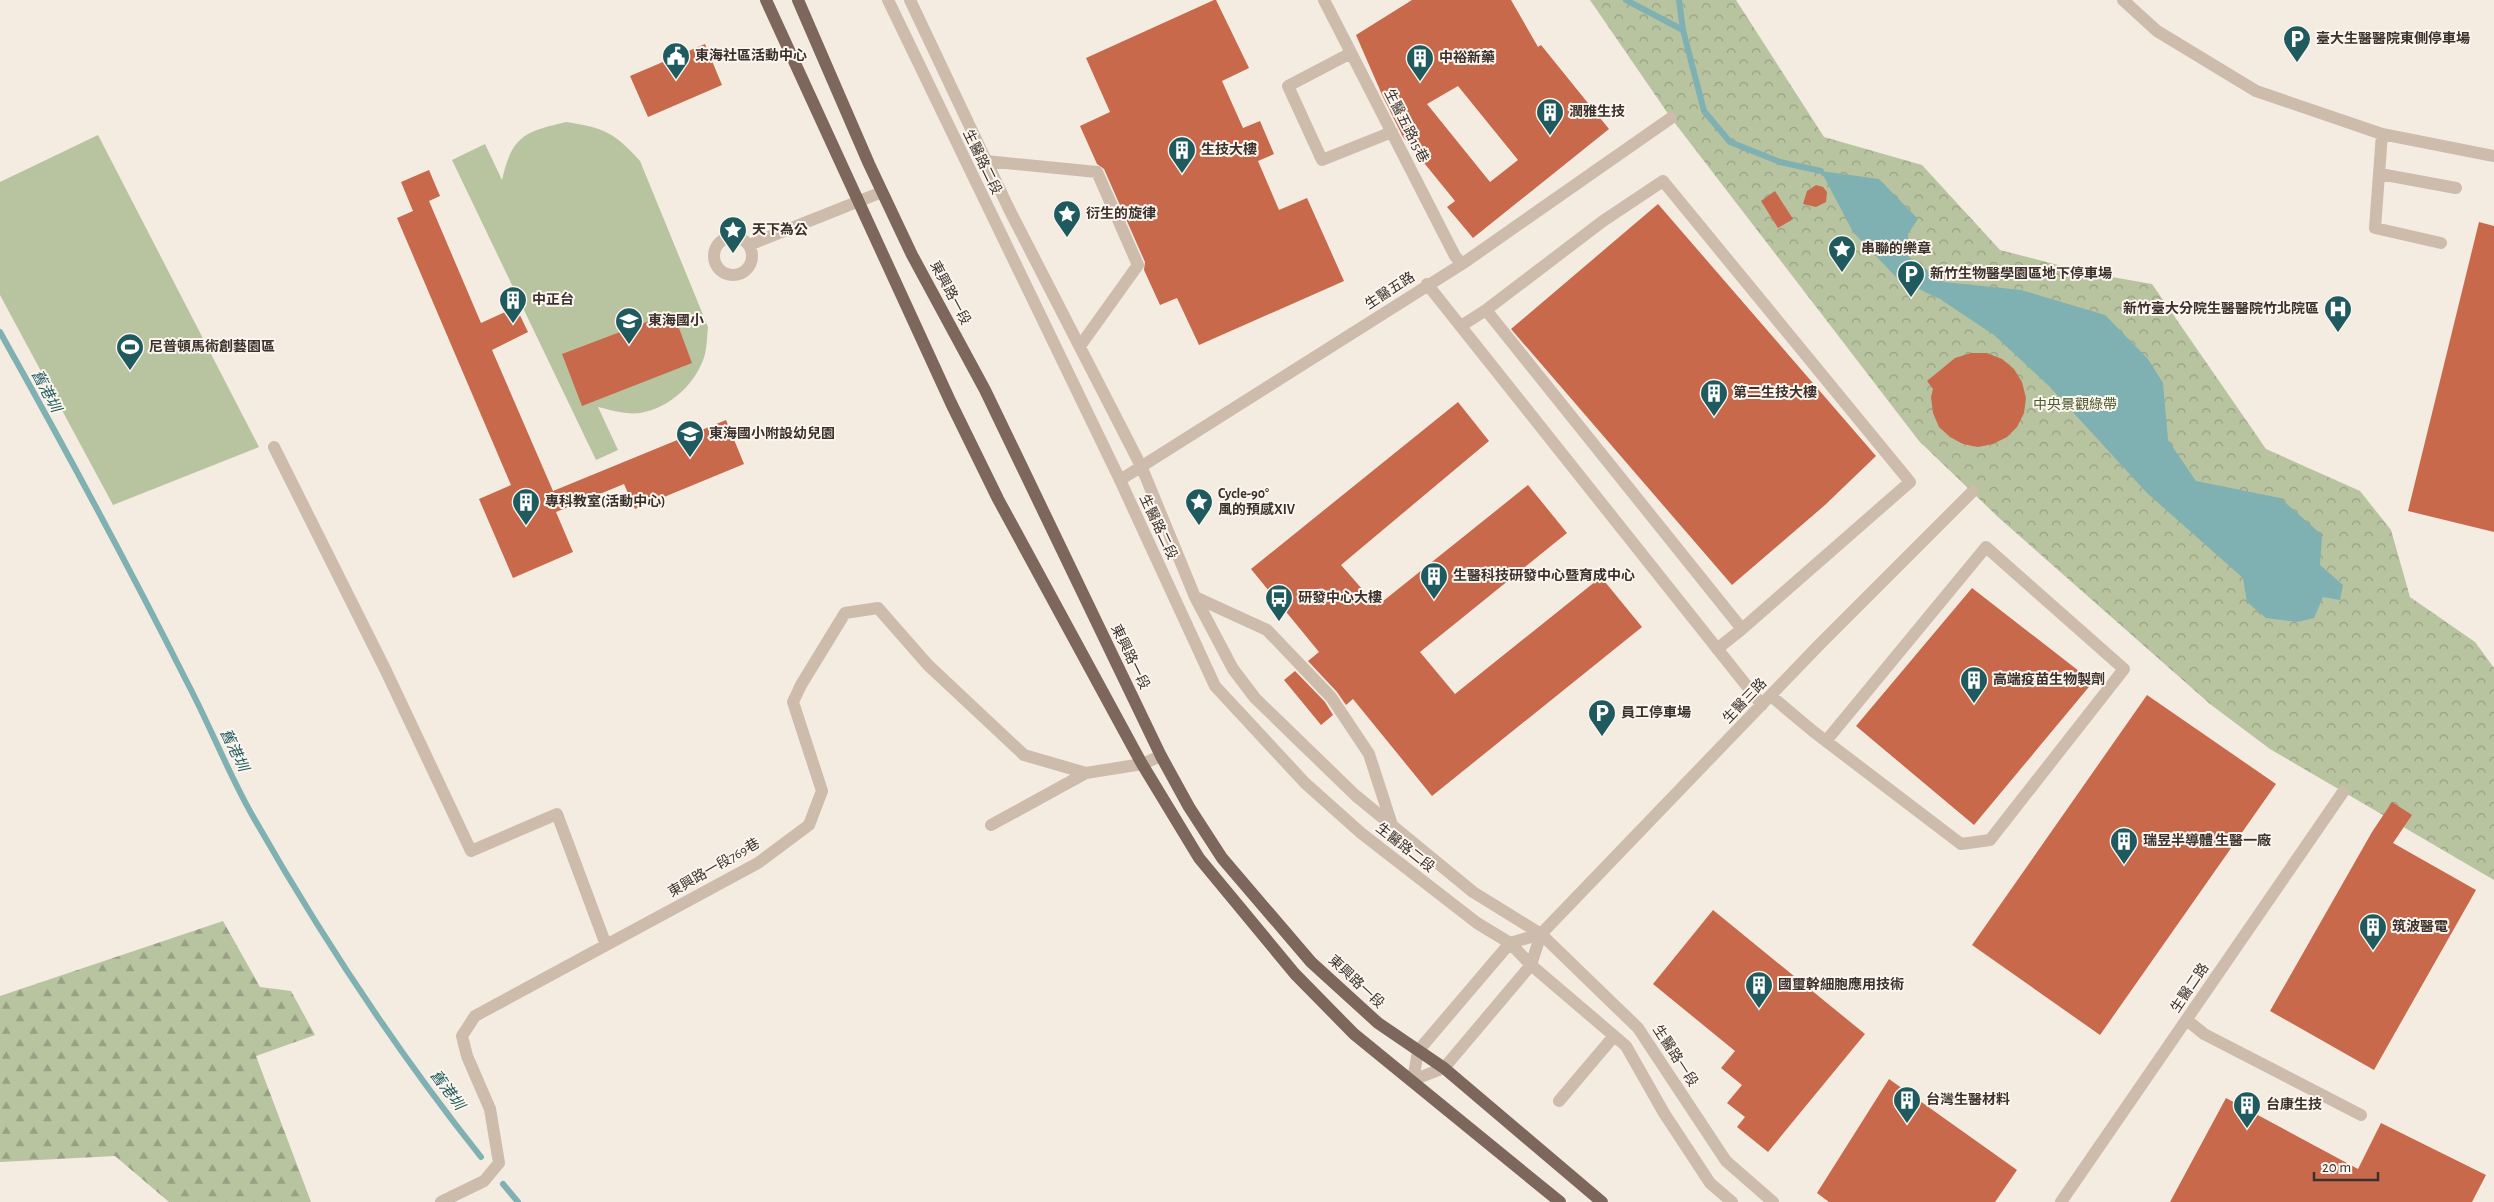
<svg xmlns="http://www.w3.org/2000/svg" width="2494" height="1202" viewBox="0 0 2494 1202" font-family="'Alegreya Sans','Noto Sans TC',sans-serif">
  <defs>
    <pattern id="forest-firs" width="22" height="20" patternUnits="userSpaceOnUse" patternTransform="scale(1.25)"><rect width="22" height="20" fill="#b8c4a0"/><path d="M5 1l3.5 6h-7zM16 11l3.5 6h-7z" fill="#97a083"/></pattern>
    <pattern id="park-crowns" width="20" height="18" patternUnits="userSpaceOnUse" patternTransform="scale(1.25)"><rect width="20" height="18" fill="#b8c4a0"/><path d="M2 6a3 3 0 1 1 6 0M12 15a3 3 0 1 1 6 0" fill="none" stroke="#97a083"/></pattern>
  </defs>
  <rect width="100%" height="100%" fill="#f4ebe1"/>
  <path fill="#b8c4a0" d="M566 122C604 128 614 132 640 161L708 327C707 336 707 345 705 354 697 383 670 408 640 413 626 415 611 410 598 407L618 450 596 460 452 160 485 144 502 180C512 136 524 132 566 122Z
    M98 135 259 447 113 505 0 295V182Z"/>
  <path fill="url(#forest-firs)" d="M223 921 260 987 291 991 315 1035 256 1056 311 1202H169L115 1156 0 1162V996Z"/>
  <path fill="url(#park-crowns)" d="M1590 0H1736L1824 137 1922 165 2000 250 2089 273 2152 284 2266 449 2360 491 2391 530 2410 597 2475 642 2494 668V880L2270 749 2210 704 1998 517 1919 441 1671 118Z"/>
  <path fill="#7fb0b2" d="M1821 171 1879 179 1918 219 1908 234 1909 257 1944 282 2021 290 2105 315 2148 359 2163 383 2168 440 2196 481 2280 498 2322 535 2320 565 2343 585 2340 600 2323 597 2314 618 2297 622 2266 618 2247 602 2243 578 2147 493 2049 386 1994 335 1940 299 1898 279 1853 232Z"/>
  <g fill="none" stroke-linecap="round" stroke-linejoin="round">
    <path stroke="#7fb0b2" stroke-width="6" d="M1626 0 1683 30
      M1679 0 1683 30 1704 111 1730 142 1780 162 1821 171
      M0 332C65 448 128 565 188 684 210 726 228 772 251 813 319 933 395 1049 481 1157
      M503 1184 518 1202"/>
  </g>
  <path fill="#c8694b" fill-rule="evenodd" d="M1214 0H1216L1249 68 1222 81 1243 128 1260 121 1274 154 1258 161 1279 210 1307 198 1344 281 1199 345 1177 298 1160 305 1144 270 1145 262 1104 169 1097 164 1080 126 1110 112 1086 58Z
    M1412 0H1511L1538 47 1541 45 1609 129 1473 238 1447 207 1455 201 1403 137 1383 97 1356 35ZM1458 86 1518 160 1490 182 1427 104Z
    M705 44 722 85 648 117 630 76Z
    M429 170 440 196 429 201 481 323 516 307 528 332 492 350 553 491 726 420 744 464 635 509 624 484 556 512 573 552 513 578 479 499 511 485 397 218 413 211 401 182Z
    M1816 185 1823 187 1827 192 1826 202 1816 207 1803 204 1807 191Z
    M1775 191 1793 219 1778 228 1761 201Z
    M1658 204 1876 456 1825 505 1732 585 1511 329Z
    M2479 222 2494 226V532L2408 511Z
    M673 312 692 363 582 406 562 354Z
    M1971 353H1987L2002 359 2014 369 2022 382 2026 398 2024 413 2017 427 2007 437 1993 444 1978 447 1963 444 1950 437 1939 427 1933 413 1931 397 1933 389 1927 381 1955 358Z
    M1458 402 1489 441 1341 565 1377 606 1528 485 1567 533 1420 652 1455 694 1601 577 1642 627 1432 796 1353 699 1346 705 1337 692 1308 661 1319 652 1251 569Z
    M1972 588 2093 682 1974 825 1856 726Z
    M1295 671 1325 702 1333 715 1321 725 1284 680Z
    M2147 695 2276 784 2100 1035 1972 945Z
    M2392 802 2412 815 2393 843 2476 890 2374 1070 2270 1011 2372 832Z
    M1713 910 1865 1034 1768 1152 1737 1127 1745 1117 1727 1103 1742 1085 1721 1068 1735 1051 1653 984Z
    M1889 1079 2017 1170 1995 1202H1829L1817 1193Z
    M2226 1098 2358 1169 2381 1123 2486 1175 2472 1202H2170Z"/>
  <g fill="none" stroke-linecap="round" stroke-linejoin="round">
    <path stroke="#cdbbac" stroke-width="12" d="M888 0 1120 480 1215 686 1305 783 1361 833 1477 923 1510 943 1531 965 1626 1046 1664 1113 1710 1183 1732 1202
      M910 0 1009 209 1142 468 1195 597 1233 669 1255 698 1355 795 1473 892 1541 934 1638 1028 1726 1161 1773 1202
      M1324 0 1455 256 1462 264
      M2123 0 2157 31 2256 91 2382 134 2494 156
      M1351 53 1288 86 1322 160 1392 132
      M2382 134 2375 228 2441 243
      M986 161 1097 172 1138 265 1080 346
      M2380 174 2456 188
      M714 256a19 19 0 1 1 38 0a19 19 0 1 1-38 0Z
      M749 245 882 192
      M1427 284 1762 705
      M1486 310 1603 221 1663 181 1910 482 1742 629
      M1461 326 1486 310 1742 629 1717 649
      M274 447 386 671 471 851 557 814 606 945
      M1120 480 1462 264 1671 118
      M1195 597 1267 630 1331 697 1369 754 1392 825
      M1771 696 1814 732 1961 844 1990 840 2124 669 1986 547 1826 741
      M991 825 1086 773
      M2187 1020 2204 1034 2361 1115
      M1413 1080 1444 1068 1531 965 1541 934 1818 646 1972 492
      M1413 1080 1418 1051 1510 943 1541 934
      M1559 1101 1614 1036
      M441 1202 484 1181 499 1163 490 1109 467 1056 462 1036 475 1016 758 863 809 825 822 791 793 702 801 685 845 613 878 608 928 665 1024 755 1086 773 1142 764 1161 756
      M2061 1202 2343 792"/>
    <path stroke="#7d675c" stroke-width="12" d="M766 0 951 403 998 499 1142 764 1199 858 1295 974 1354 1034 1560 1202
      M798 0 869 164 912 255 985 390 1161 756 1189 807 1222 858 1311 962 1378 1023 1444 1068 1602 1202"/>
  </g>
  <defs>
    <g id="parking-pin" transform="scale(1.4375)"><path d="M0 17L-7.5 6A9.5 9.5 0 1 1 7.5 6Z" fill="#1f5a5e" stroke="#fbf5ee"/><path d="M-3.5-5.5H1a3.5 3.5 0 0 1 0 7H-1V5.5H-3.5ZM-1-3.4V-.6H.8a1.4 1.4 0 0 0 0-2.8Z" fill="#fff"/></g>
    <g id="civic-pin" transform="scale(1.4375)"><path d="M0 17L-7.5 6A9.5 9.5 0 1 1 7.5 6Z" fill="#1f5a5e" stroke="#fbf5ee"/><path d="M-.6-6.5H3V-4.5H.6V-3L4-1V1h2V6H-6V1h2V-1L-.6-3ZM-1.2 2.5V6h2.4V2.5Z" fill="#fff"/></g>
    <g id="building-pin" transform="scale(1.4375)"><path d="M0 17L-7.5 6A9.5 9.5 0 1 1 7.5 6Z" fill="#1f5a5e" stroke="#fbf5ee"/><path d="M-4-6H4V6H1V3H-1V6H-4ZM-2.5-4.3h1.7v1.8h-1.7ZM.8-4.3h1.7v1.8H.8ZM-2.5-1h1.7V.8h-1.7ZM.8-1h1.7V.8H.8Z" fill="#fff"/></g>
    <g id="sight-pin" transform="scale(1.4375)"><path d="M0 17L-7.5 6A9.5 9.5 0 1 1 7.5 6Z" fill="#1f5a5e" stroke="#fbf5ee"/><path d="M0-6L1.8-2.2L6-1.7L2.9 1.2L3.7 5.4L0 3.3L-3.7 5.4L-2.9 1.2L-6-1.7L-1.8-2.2Z" fill="#fff"/></g>
    <g id="hospital-pin" transform="scale(1.4375)"><path d="M0 17L-7.5 6A9.5 9.5 0 1 1 7.5 6Z" fill="#1f5a5e" stroke="#fbf5ee"/><path d="M-5-5h3v3.5h4V-5h3V5h-3V1.5h-4V5h-3Z" fill="#fff"/></g>
    <g id="school-pin" transform="scale(1.4375)"><path d="M0 17L-7.5 6A9.5 9.5 0 1 1 7.5 6Z" fill="#1f5a5e" stroke="#fbf5ee"/><path d="M0-5L7-2L0 1L-7-2ZM-4 1L0 2.5L4 1V4Q0 6-4 4Z" fill="#fff"/></g>
    <g id="stadium-pin" transform="scale(1.4375)"><path d="M0 17L-7.5 6A9.5 9.5 0 1 1 7.5 6Z" fill="#1f5a5e" stroke="#fbf5ee"/><path d="M0-5a6.5 5 0 1 0 0 10a6.5 5 0 1 0 0-10ZM-3.5-1.8h7v3.6h-7Z" fill="#fff"/></g>
    <g id="bus-pin" transform="scale(1.4375)"><path d="M0 17L-7.5 6A9.5 9.5 0 1 1 7.5 6Z" fill="#1f5a5e" stroke="#fbf5ee"/><path d="M-5-6H5V4H4V6H2V4H-2V6H-4V4H-5ZM-3.5-4V0h7V-4ZM-3.5 1.2v1.5H-2V1.2ZM2 1.2v1.5H3.5V1.2Z" fill="#fff"/></g>
  </defs>
  <g fill-rule="evenodd">
    <use href="#parking-pin" x="2297" y="39"/>
    <use href="#civic-pin" x="676" y="56"/>
    <use href="#building-pin" x="1420" y="58"/>
    <use href="#building-pin" x="1550" y="112"/>
    <use href="#building-pin" x="1182" y="150"/>
    <use href="#sight-pin" x="1067" y="214"/>
    <use href="#sight-pin" x="733" y="230"/>
    <use href="#sight-pin" x="1842" y="249"/>
    <use href="#parking-pin" x="1911" y="274"/>
    <use href="#building-pin" x="513" y="300"/>
    <use href="#hospital-pin" x="2338" y="309"/>
    <use href="#school-pin" x="629" y="321"/>
    <use href="#stadium-pin" x="130" y="347"/>
    <use href="#building-pin" x="1714" y="393"/>
    <use href="#school-pin" x="690" y="434"/>
    <use href="#building-pin" x="526" y="502"/>
    <use href="#sight-pin" x="1199" y="502"/>
    <use href="#building-pin" x="1434" y="576"/>
    <use href="#bus-pin" x="1279" y="598"/>
    <use href="#building-pin" x="1974" y="680"/>
    <use href="#parking-pin" x="1602" y="713"/>
    <use href="#building-pin" x="2124" y="841"/>
    <use href="#building-pin" x="2373" y="927"/>
    <use href="#building-pin" x="1759" y="985"/>
    <use href="#building-pin" x="1907" y="1100"/>
    <use href="#building-pin" x="2247" y="1105"/>
  </g>
  <g text-anchor="middle" dominant-baseline="central" stroke-width="4" stroke-linejoin="round" paint-order="stroke">
    <g font-size="14" font-weight="bold" fill="#3b302b" stroke="#fbf5ee" text-anchor="start">
      <text x="2316" y="39">臺大生醫醫院東側停車場</text>
      <text x="695" y="56">東海社區活動中心</text>
      <text x="1439" y="58">中裕新藥</text>
      <text x="1569" y="112">潤雅生技</text>
      <text x="1201" y="150">生技大樓</text>
      <text x="1086" y="214">衍生的旋律</text>
      <text x="752" y="230">天下為公</text>
      <text x="1861" y="249">串聯的樂章</text>
      <text x="1930" y="274">新竹生物醫學園區地下停車場</text>
      <text x="532" y="300">中正台</text>
      <text x="2319" y="309" text-anchor="end">新竹臺大分院生醫醫院竹北院區</text>
      <text x="648" y="321">東海國小</text>
      <text x="149" y="347">尼普頓馬術創藝園區</text>
      <text x="1733" y="393">第二生技大樓</text>
      <text x="709" y="434">東海國小附設幼兒園</text>
      <text x="1218" y="494">Cycle-90°<tspan x="1218" dy="16">風的預感XIV</tspan></text>
      <text x="545" y="502">專科教室(活動中心)</text>
      <text x="1453" y="576">生醫科技研發中心暨育成中心</text>
      <text x="1298" y="598">研發中心大樓</text>
      <text x="1993" y="680">高端疫苗生物製劑</text>
      <text x="1621" y="713">員工停車場</text>
      <text x="2143" y="841">瑞昱半導體 生醫一廠</text>
      <text x="2392" y="927">筑波醫電</text>
      <text x="1778" y="985">國璽幹細胞應用技術</text>
      <text x="1926" y="1100">台灣生醫材料</text>
      <text x="2266" y="1105">台康生技</text>
    </g>
    <g font-size="14" fill="#3b302b" stroke="#fbf5ee">
      <text transform="translate(1406 126) rotate(63)">生醫五路15巷</text>
      <text transform="translate(982 162) rotate(64)">生醫路二段</text>
      <text transform="translate(1390 291) rotate(-33)">生醫五路</text>
      <text transform="translate(950 293) rotate(62)">東興路一段</text>
      <text transform="translate(1158 527) rotate(65)">生醫路二段</text>
      <text transform="translate(1130 657) rotate(64)">東興路一段</text>
      <text transform="translate(1745 701) rotate(-46)">生醫三路</text>
      <text transform="translate(1405 848) rotate(38)">生醫路二段</text>
      <text transform="translate(714 868) rotate(-30)">東興路一段769巷</text>
      <text transform="translate(1356 982) rotate(43)">東興路一段</text>
      <text transform="translate(2190 988) rotate(-56)">生醫二路</text>
      <text transform="translate(1675 1056) rotate(57)">生醫路一段</text>
    </g>
    <g font-size="14" fill="#4a5a2e" stroke="#fbf5ee">
      <text x="2075" y="405">中央景觀綠帶</text>
    </g>
    <g font-size="15" font-style="italic" fill="#1f5a5e" stroke="#fbf5ee">
      <text transform="translate(46 391) rotate(62)">舊港圳</text>
      <text transform="translate(234 750) rotate(64)">舊港圳</text>
      <text transform="translate(447 1090) rotate(53)">舊港圳</text>
    </g>
  </g>
  <path d="M2314 1172v8h64v-8" fill="none" stroke="#3b302b" stroke-width="2.5"/>
  <text x="2322" y="1172" font-size="15" fill="#3b302b" stroke="#fbf5ee" stroke-width="4" paint-order="stroke">20 m</text>
</svg>
